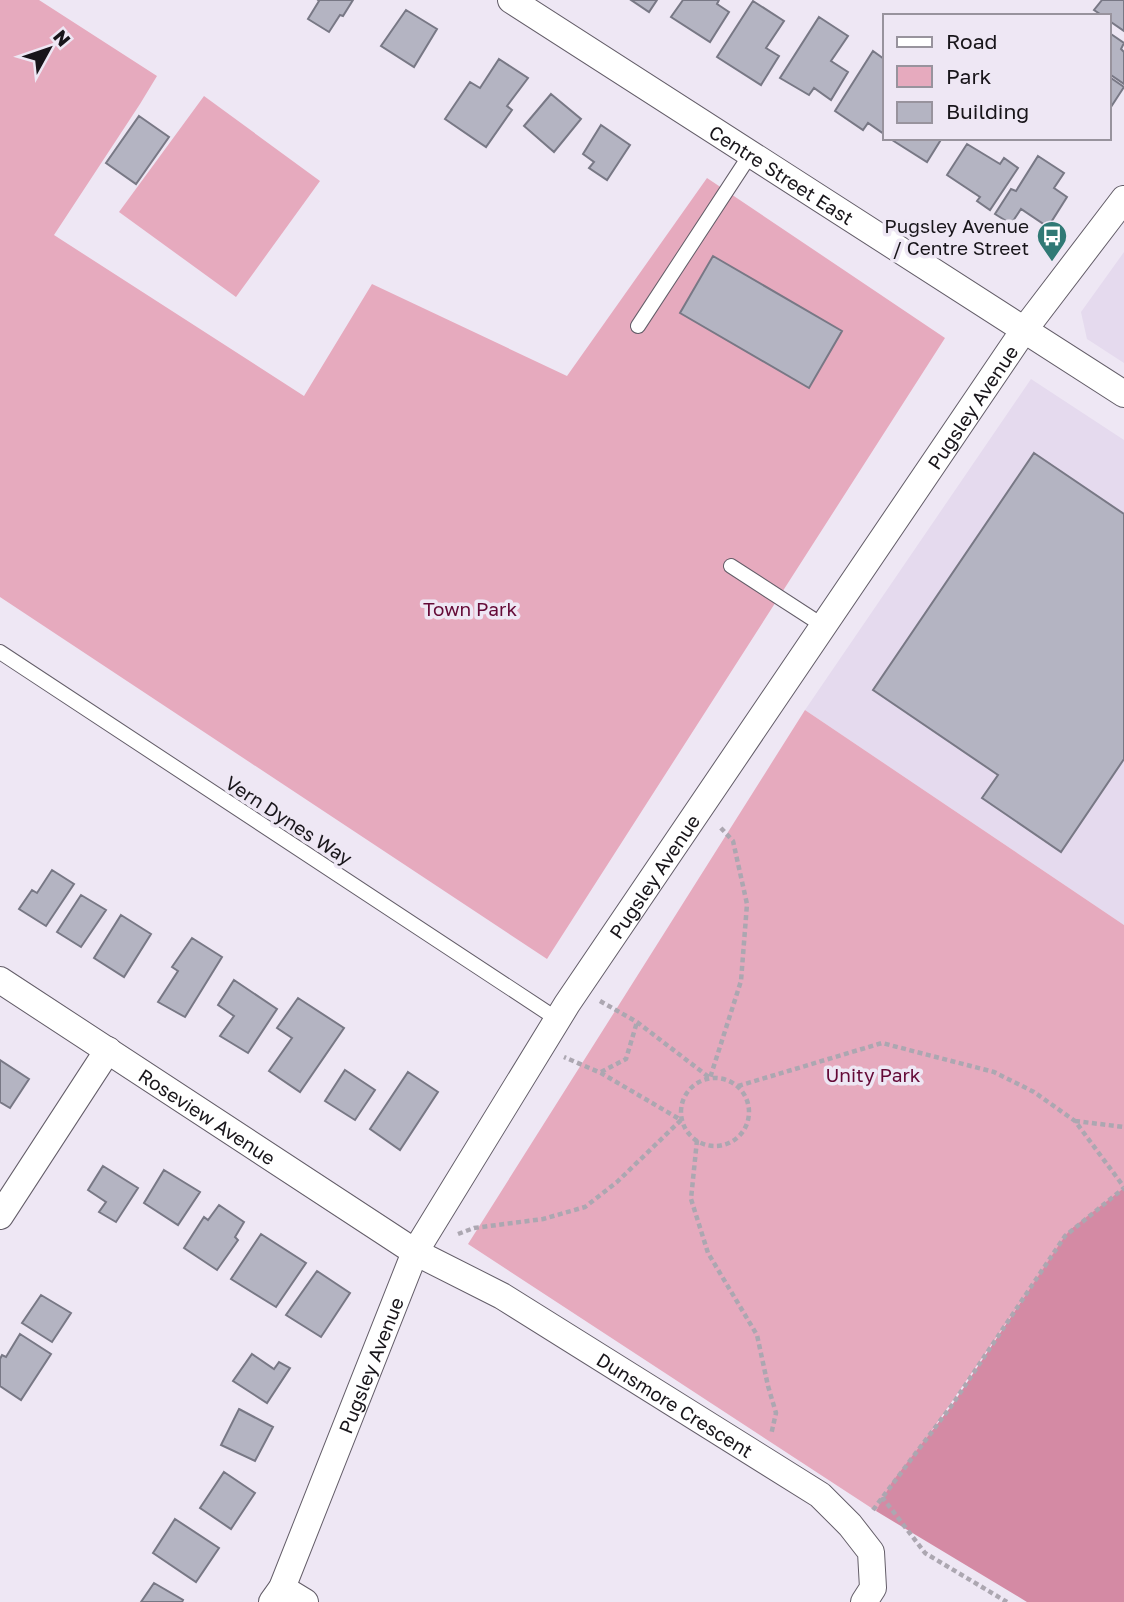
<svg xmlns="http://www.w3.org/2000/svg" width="1124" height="1602" viewBox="0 0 1124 1602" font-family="'Golos Text',sans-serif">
  <rect width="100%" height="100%" fill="#eee7f4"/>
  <path fill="#e5daee" d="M1124 252V363L1087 339 1081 312Z
    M1031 379 1124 440V925L805 710Z"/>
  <path fill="#e6aabe" d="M0 0H39L157 76 140 104 54 235 304 396 372 284 567 376 707 178 945 338 547 959 0 597Z
    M204 96 320 181 236 297 119 212Z
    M805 710 1124 925V1190L1072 1228 876 1511 468 1244Z"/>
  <path fill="#d48aa4" d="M1124 1188V1602H1027L876 1511 892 1482 952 1405 1065 1236 1072 1228Z"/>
  <path fill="#b4b4c2" stroke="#787885" stroke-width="2" d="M318 0H353L343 16 340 15 329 32 308 19 319 1Z
    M631 0H657L649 12Z
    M683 0H719L717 4 729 12 710 42 671 17Z
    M1102 0H1124V31L1108 20V16H1103L1094 10Z
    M753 1 784 21 766 48 779 56 761 85 717 57Z
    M406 10 437 29 414 67 381 46Z
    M819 17 848 36 831 61 848 72 831 100 814 88 809 95 780 78Z
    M1108 32 1124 43 1121 49 1124 52V84L1108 73Z
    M873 51 884 59V134L868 123 863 130 835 111Z
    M499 59 528 78 507 106 512 110 486 147 445 119 470 82 480 88Z
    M1108 76 1124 87 1109 110H1108Z
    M551 94 581 119 554 152 524 126Z
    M139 116 169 137 136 184 106 163Z
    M601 125 630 145 607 180 589 168 594 162 583 154Z
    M893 138H942L927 162 892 140Z
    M967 144 1000 164 1004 158 1018 168 990 210 977 201 980 197 947 175Z
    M1038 156 1064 173 1054 188 1067 197 1048 227 1021 209 1011 224 995 214 1011 189 1016 191Z
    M713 256 842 331 809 388 680 313Z
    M1034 453 1124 514V759L1061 852 982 798 998 775 873 690Z
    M52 870 74 884 46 926 19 909 32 890 37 893Z
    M81 895 106 910 81 947 57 932Z
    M121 915 151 934 124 977 94 958Z
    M192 938 222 957 185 1017 158 1002 178 971 172 967Z
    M234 980 277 1009 248 1053 220 1036 234 1016 218 1005Z
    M298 998 344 1028 300 1092 269 1071 292 1038 277 1028Z
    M0 1060 29 1079 10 1108 0 1102Z
    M345 1070 375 1090 355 1120 325 1101Z
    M408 1072 438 1092 400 1150 370 1129Z
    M103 1166 138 1188 116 1222 99 1212 106 1202 88 1190Z
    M164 1170 200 1192 178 1225 144 1203Z
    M219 1205 244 1222 235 1237 238 1240 217 1270 184 1248 204 1217 208 1220Z
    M261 1234 306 1263 276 1307 231 1279Z
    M317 1271 350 1293 321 1337 286 1315Z
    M41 1295 71 1313 52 1342 22 1323Z
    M20 1334 51 1354 21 1400 0 1386V1359L2 1355 6 1357Z
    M252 1354 274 1369 279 1362 290 1368 267 1403 233 1381Z
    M239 1409 273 1427 255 1461 221 1445Z
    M224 1472 255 1493 231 1529 200 1508Z
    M175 1519 219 1548 196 1582 153 1553Z
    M154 1583 183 1600 182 1602H141Z"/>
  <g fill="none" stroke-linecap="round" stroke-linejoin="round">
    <g stroke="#635d68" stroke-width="16">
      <path id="lane" d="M638 326 750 155
        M731 566 822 625
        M0 652 557 1019"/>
    </g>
    <g stroke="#635d68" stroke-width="28">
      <g id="street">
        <path id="s1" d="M511 0 1124 394"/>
        <path id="s2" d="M0 980 415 1252 502 1296 820 1495 850 1525 871 1552 873 1588 864 1602"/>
        <path d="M0 1216 108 1050"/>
        <path d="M282 1588 305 1602"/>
        <path id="s3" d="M272 1602 282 1588 415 1252 567 1004 1024 330 1124 199"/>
      </g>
    </g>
    <path stroke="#aca7b1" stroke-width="4.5" stroke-dasharray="5 3.5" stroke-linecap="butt" d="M600 1001 637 1022 710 1078 741 981 747 904 733 841 720 827
      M601 1072 626 1059 637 1022
      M681 1112a34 34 0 1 1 68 0a34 34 0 1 1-68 0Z
      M738 1086 882 1043 994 1072 1034 1092 1075 1121 1124 1187
      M1075 1121 1124 1127
      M697 1140 691 1199 708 1253 757 1335 768 1386 776 1413 771 1435
      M458 1234 474 1228 543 1219 585 1207 617 1182 681 1120 601 1073 564 1057
      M882 1497 925 1553 1007 1602
      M873 1510 952 1405 1065 1236 1124 1188"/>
    <use href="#lane" stroke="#fff" stroke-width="14"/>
    <use href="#street" stroke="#fff" stroke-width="26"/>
  </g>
  <defs>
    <g id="bus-pin" transform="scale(1.575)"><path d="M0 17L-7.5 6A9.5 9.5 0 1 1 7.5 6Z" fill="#307975" stroke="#eee7f4"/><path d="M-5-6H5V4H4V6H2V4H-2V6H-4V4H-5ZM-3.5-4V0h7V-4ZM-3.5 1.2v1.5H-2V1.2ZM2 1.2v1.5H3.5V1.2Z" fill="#fff"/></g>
  </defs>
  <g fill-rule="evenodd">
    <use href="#bus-pin" x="1052" y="236"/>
  </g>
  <g text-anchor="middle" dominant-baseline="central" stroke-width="7" stroke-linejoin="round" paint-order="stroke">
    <g font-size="19" fill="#18151a" stroke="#eee7f4">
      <text stroke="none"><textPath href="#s1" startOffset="322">Centre Street East</textPath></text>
      <text stroke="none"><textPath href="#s3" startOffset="1391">Pugsley Avenue</textPath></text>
      <text transform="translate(289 820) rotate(33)">Vern Dynes Way</text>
      <text stroke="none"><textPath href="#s3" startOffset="824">Pugsley Avenue</textPath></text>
      <text stroke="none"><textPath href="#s2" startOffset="248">Roseview Avenue</textPath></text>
      <text stroke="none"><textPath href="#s3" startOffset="257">Pugsley Avenue</textPath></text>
      <text stroke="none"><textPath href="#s2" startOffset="798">Dunsmore Crescent</textPath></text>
    </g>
    <g font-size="19" fill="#18151a" stroke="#eee7f4" text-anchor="end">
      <text x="1029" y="225">Pugsley Avenue<tspan x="1029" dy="22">/ Centre Street</tspan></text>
    </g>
    <g font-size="19" fill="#640a37" stroke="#eee7f4">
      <text x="470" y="608">Town Park</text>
      <text x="873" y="1074">Unity Park</text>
    </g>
  </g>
  <rect x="883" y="14" width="228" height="126" fill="#eee7f4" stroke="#98939d" stroke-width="2"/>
  <rect x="897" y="37" width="35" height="10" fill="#ffffff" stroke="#98939d" stroke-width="2"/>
  <text x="946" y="49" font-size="21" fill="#18151a">Road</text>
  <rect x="897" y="66" width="35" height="21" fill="#e6aabe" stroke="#98939d" stroke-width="2"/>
  <text x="946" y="84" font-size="21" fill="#18151a">Park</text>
  <rect x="897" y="102" width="35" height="21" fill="#b4b4c2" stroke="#98939d" stroke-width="2"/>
  <text x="946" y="119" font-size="21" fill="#18151a">Building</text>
  <g transform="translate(49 49) rotate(50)" stroke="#eee7f4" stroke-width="5" paint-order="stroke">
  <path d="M0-5L12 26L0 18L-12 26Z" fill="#18151a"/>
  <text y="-10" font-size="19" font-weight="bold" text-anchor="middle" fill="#18151a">N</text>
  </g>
</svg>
